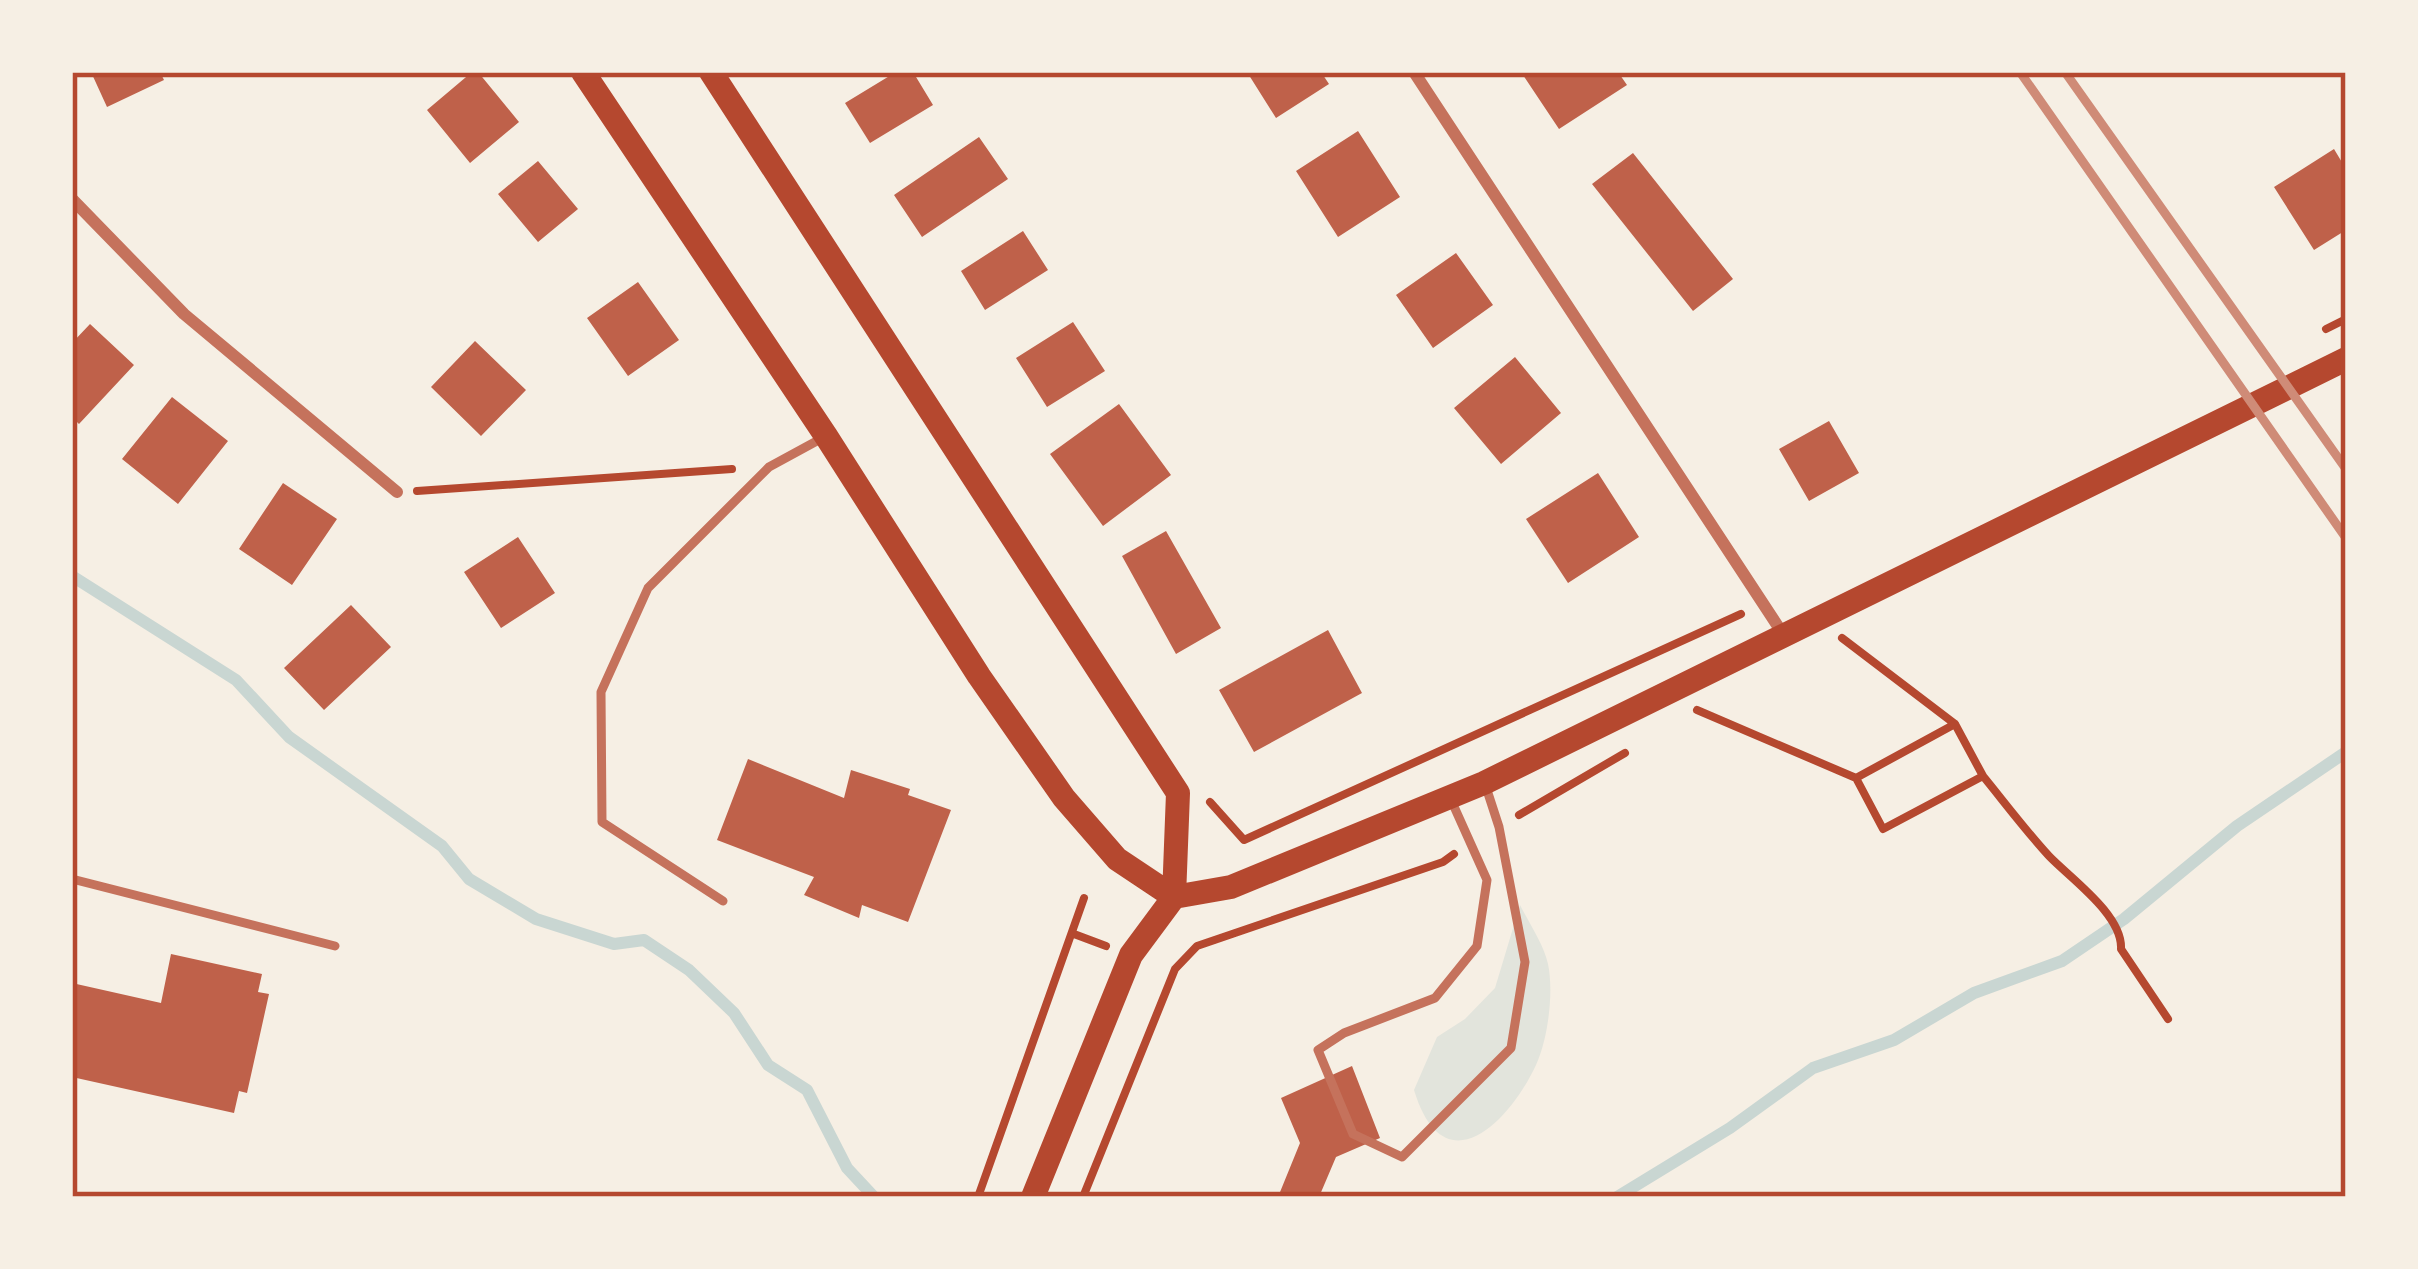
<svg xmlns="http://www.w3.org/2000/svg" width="2418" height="1269" viewBox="0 0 2418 1269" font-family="Mulish,sans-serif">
  <rect width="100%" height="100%" fill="#f6efe4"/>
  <path fill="#e2e4dc" d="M1520 905C1529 923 1544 945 1548 964 1554 992 1548 1039 1536 1065 1509 1123 1444 1188 1414 1090L1437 1037 1465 1019 1495 988Z"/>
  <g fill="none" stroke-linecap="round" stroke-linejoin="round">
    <path stroke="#c9d6d2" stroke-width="12" d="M72 576 236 680 289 737 442 846 469 879 536 919 614 944 644 940 689 970 734 1013 768 1065 807 1090 847 1168 874 1197
      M1617 1197 1730 1128 1813 1068 1894 1040 1974 993 2062 961 2124 919 2237 826 2346 752"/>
  </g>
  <path fill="#bf614a" d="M91 72H160L164 80 107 107Z
    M472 72H478L519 122 470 163 427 110Z
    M896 72H913L933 105 870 143 845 103Z
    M1247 72H1321L1329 84 1276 118Z
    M1521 72H1618L1627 85 1559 129Z
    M1358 131 1400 197 1338 237 1296 171Z
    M979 137 1008 179 922 237 894 195Z
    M2334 149 2346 169V230L2314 250 2274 187Z
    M1633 153 1733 279 1693 311 1592 184Z
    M538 161 578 209 538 242 498 194Z
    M1023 231 1048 270 985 310 961 271Z
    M1456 253 1493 305 1433 348 1396 295Z
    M638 282 679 340 628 376 587 318Z
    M1073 322 1105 371 1047 407 1016 358Z
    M90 324 134 365 79 424 72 417V343Z
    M475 341 526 390 481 436 431 387Z
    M1515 357 1561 413 1501 464 1454 408Z
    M172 397 228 441 178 504 122 459Z
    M1119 404 1171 475 1103 526 1050 454Z
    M1829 421 1859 473 1809 501 1779 449Z
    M1598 473 1639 537 1568 583 1526 519Z
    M283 483 337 519 292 585 239 549Z
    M1166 531 1221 628 1176 654 1122 556Z
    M518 537 555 593 501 628 464 572Z
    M351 605 391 647 324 710 284 668Z
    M1328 630 1362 693 1254 752 1219 690Z
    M748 759 844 798 851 770 910 789 908 795 951 810 908 922 862 905 859 918 804 895 814 877 717 840Z
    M171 954 262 974 258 992 269 994 247 1093 239 1091 234 1113 72 1077V983L161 1003Z
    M1352 1066 1380 1138 1336 1157 1319 1197H1278L1300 1143 1281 1098Z"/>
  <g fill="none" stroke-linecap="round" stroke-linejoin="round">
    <path stroke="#b5482f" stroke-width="8" d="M2326 329 2346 319
      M417 491 732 469
      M1842 638 1955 724
      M1697 710 1856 778 1883 829 1983 776 1955 724 1856 778
      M1983 776C2005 803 2026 831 2049 856 2070 878 2123 915 2121 949L2168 1019
      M1210 802 1244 840 1741 614
      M1519 815 1625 753
      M1074 934 1106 946
      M978 1197 1084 898
      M1083 1197 1175 969 1197 946 1443 862 1454 854"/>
    <path stroke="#c5725c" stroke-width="9" d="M1452 802 1487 880 1477 946 1435 998 1344 1033 1318 1050 1353 1134 1402 1157 1511 1048 1525 962 1499 827 1486 787
      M72 879 335 946
      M723 901 602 822 601 692 648 588 769 467 826 436"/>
    <path stroke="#c5725c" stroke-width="12" d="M1414 72 1785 637
      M72 199 184 314 397 492"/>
    <path stroke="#b5482f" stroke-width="24" d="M583 72 826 436 979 676 1064 798 1117 859 1174 897
      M711 72 1178 793 1174 897
      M1033 1197 1131 955 1174 897 1231 887 1484 783 2346 359"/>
    <path stroke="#cf8b77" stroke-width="9" d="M2020 72 2346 538
      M2065 72 2346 469"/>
  </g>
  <rect width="2418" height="1269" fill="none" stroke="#f6efe4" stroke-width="150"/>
  <rect x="75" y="75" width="2268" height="1119" fill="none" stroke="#b5482f" stroke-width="4.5"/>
</svg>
